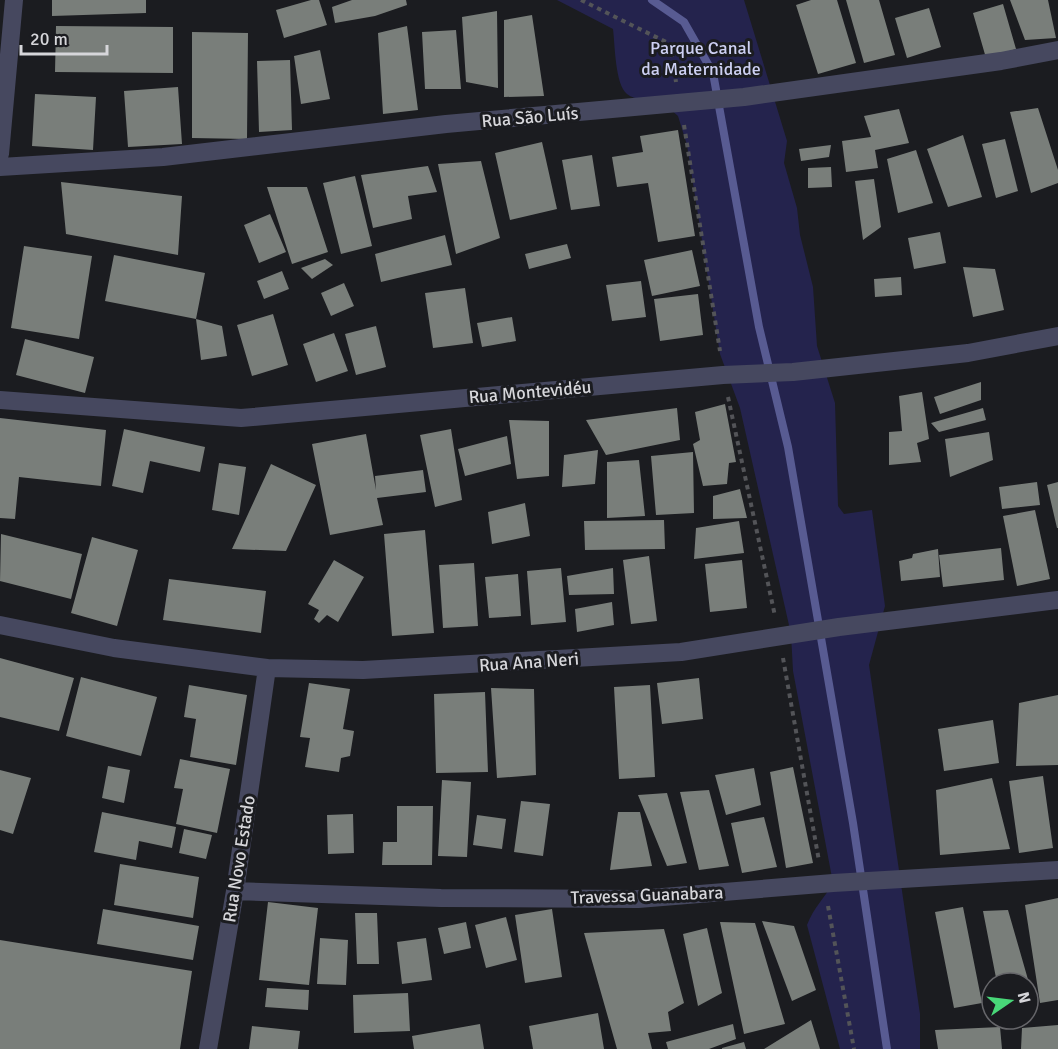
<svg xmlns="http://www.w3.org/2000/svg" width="1058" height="1049" viewBox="0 0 1058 1049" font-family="Signika,sans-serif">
  <rect width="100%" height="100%" fill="#1b1c20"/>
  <path fill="#24234d" d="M557 0H744L787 141 784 163 797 208 800 235 813 287 817 346 835 403 838 506 844 514 872 510 885 606 869 665 920 1014V1049H840L807 925C814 907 824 899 833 883L793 671 791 634 740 408 720 354 687 145 678 116 660 100C650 99 635 101 627 94 615 84 615 45 613 29Z"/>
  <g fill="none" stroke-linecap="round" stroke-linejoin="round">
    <path stroke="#585b92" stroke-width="8" d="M652 0 684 22 713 73 759 327 788 447 853 823 887 1049"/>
  </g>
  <path fill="#797e7a" d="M52 0H146V13L52 16Z
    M311 0H319L327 25 284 38 276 10Z
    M352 0H406L407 5 375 16 335 23 332 7Z
    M811 0H837L856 63 818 74 796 5Z
    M846 0H879L895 55 864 63Z
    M1010 0H1048L1056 38 1025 40Z
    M1003 4 1016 49 986 58 973 13Z
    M929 8 941 47 907 58 895 18Z
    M497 11 498 88 466 82 462 17Z
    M532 15 544 96 504 97V20Z
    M56 26 173 27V73L55 72Z
    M407 26 418 110 383 114 378 33Z
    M456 30 461 89H425L422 32Z
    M192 32 248 33 247 139 192 138Z
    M320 50 330 99 301 104 294 56Z
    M290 60 292 130 259 132 257 61Z
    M178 87 182 144 128 147 124 91Z
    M35 94 96 97 93 150 32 146Z
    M1038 108 1058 170V183L1031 193 1010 112Z
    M899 109 909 143 875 150 878 168 846 172 842 141 871 137 864 116Z
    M678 130 695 236 658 242 648 183 617 187 612 157 643 152 640 136Z
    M963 135 982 197 948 207 927 149Z
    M1005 139 1018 191 996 198 982 144Z
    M542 142 557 209 510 220 495 153Z
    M831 145 829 157 801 161 799 149Z
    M916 150 933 203 898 213 887 159Z
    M592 155 600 206 571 210 562 160Z
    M481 161 500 238 456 254 438 164Z
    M428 166 437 192 408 196 412 219 373 228 361 175Z
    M831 167 832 187 808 188V168Z
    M355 176 372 246 341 254 323 183Z
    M874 179 881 227 863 240 855 181Z
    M61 182 182 196 178 255 66 234Z
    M267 187H307L328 252 292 264Z
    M270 214 286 252 259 263 244 225Z
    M940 232 946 263 914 269 908 238Z
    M445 235 452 265 381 282 375 254Z
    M567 244 571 258 529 269 525 254Z
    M24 246 92 256 79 339 11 328Z
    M692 250 700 286 652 296 644 260Z
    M114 255 205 273 196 319 105 301Z
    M325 259 333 265 312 279 301 268Z
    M963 267 995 269 1004 310 973 317Z
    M282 271 289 289 264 299 257 281Z
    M901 277 902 295 875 297 874 279Z
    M641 281 646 317 612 321 606 285Z
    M344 283 354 306 331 316 321 293Z
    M465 288 473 343 433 348 425 293Z
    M698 294 703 335 660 341 654 299Z
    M273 314 288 365 252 376 237 325Z
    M512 317 516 341 482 347 477 323Z
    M196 319 222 326 227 356 201 360Z
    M376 326 386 367 356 375 345 334Z
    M334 333 348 371 316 382 303 344Z
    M25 339 94 357 85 393 16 375Z
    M981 382V400L940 414 934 397Z
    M922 392 929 439 917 443 921 462 889 465V432L902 431 899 396Z
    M725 404 736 462 729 463 727 484 703 486 693 444 700 440 695 412Z
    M677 408 680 440 606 455 586 420Z
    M983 408 986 420 939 432 931 423Z
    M0 418 106 430 101 486 19 477 15 519 0 518Z
    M509 420 549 421V476L517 479Z
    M124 429 205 447 200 472 150 461 143 493 112 486Z
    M451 429 462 500 435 507 420 435Z
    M989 432 993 460 950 477 945 439Z
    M366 434 376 490 375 476 423 470 426 492 377 498 383 525 330 535 312 444Z
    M507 436 511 464 465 476 458 449Z
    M598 450 595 484 562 487 564 455Z
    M693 452 694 513 656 515 651 456Z
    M639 460 645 516 607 518V462Z
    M219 463 246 467 239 515 212 510Z
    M271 464 316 485 286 551 232 549Z
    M1037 482 1040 505 1002 509 999 487Z
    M1058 482V528H1057L1047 485Z
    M740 489 747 518 713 519V496Z
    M525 503 530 536 492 544 488 512Z
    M1035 510 1050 579 1017 586 1003 516Z
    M664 520 665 549 585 550 584 521Z
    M739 521 744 553 694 559 696 528Z
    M425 530 434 633 392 636 384 534Z
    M1 534 82 554 71 599 0 581Z
    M92 537 138 550 117 626 71 613Z
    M1001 548 1004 580 943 587 939 555Z
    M938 549 940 577 901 581 899 561 912 558 913 554Z
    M649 556 657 621 631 624 623 560Z
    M334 560 364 577 338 622 327 615 319 623 314 619 319 610 308 604Z
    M742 560 747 608 710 612 705 564Z
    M474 563 478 626 443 628 439 565Z
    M561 568 566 622 531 625 527 571Z
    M613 568 614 594 569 595 567 576Z
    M518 574 521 616 489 618 485 577Z
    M169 579 266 591 261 633 163 620Z
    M612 602 614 625 577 632 575 609Z
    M0 658 74 678 59 731 0 717Z
    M81 677 157 697 141 756 66 736Z
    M699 678 703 719 662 724 657 683Z
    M309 683 350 689 343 729 354 731 350 756 341 758 339 772 305 767 310 738 300 737Z
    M189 685 247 695 236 765 190 757 196 719 184 717Z
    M650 685 655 777 619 779 614 687Z
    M491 688 534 689 536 775 497 778Z
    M485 692 488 772 436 773 434 694Z
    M1058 695V765L1016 766 1019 703Z
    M993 720 999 763 944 771 938 729Z
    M180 759 230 769 217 833 176 824 183 789 174 788Z
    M108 766 130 770 124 803 102 798Z
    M793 767 813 863 786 868 770 772Z
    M754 768 761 805 726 815 715 775Z
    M0 770 31 778 13 834 0 830Z
    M1043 776 1053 848 1019 853 1009 781Z
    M992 778 1010 849 940 855 936 790Z
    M442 780 471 782 467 857 438 856Z
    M709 790 729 866 699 870 680 792Z
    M667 793 687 863 667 866 638 795Z
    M521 801 550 804 543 856 514 852Z
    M397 806H433L432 865H382L383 842H397Z
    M102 812 176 827 172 848 139 841 136 860 94 852Z
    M618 812H640L652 866 610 870Z
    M353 814 354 853 328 854 327 815Z
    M477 815 506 819 502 849 473 845Z
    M764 817 777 867 742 873 731 823Z
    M184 829 212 835 206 859 179 853Z
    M120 864 199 877 193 918 114 905Z
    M1058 898V1000L1040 1003 1025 905Z
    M268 902 318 908 309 985 259 980Z
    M963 907 982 1003 954 1008 935 912Z
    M103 909 199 926 193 960 97 944Z
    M552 909 562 977 525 983 515 915Z
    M1008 910 1029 983H997L983 911Z
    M355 913H377L379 964H357Z
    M506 917 517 960 486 968 475 925Z
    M762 921 794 926 816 990 792 1001Z
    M466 922 471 948 444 954 438 928Z
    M720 922 755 923 785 1024 744 1034Z
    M707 928 722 993 698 1006 683 934Z
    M664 929 684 1003 668 1012 671 1031 648 1033 652 1049H617L584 933Z
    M320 938 348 940 346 985 317 984Z
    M426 938 432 980 402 984 397 942Z
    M0 940 192 971 180 1049H0Z
    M267 988 309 990 308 1010 265 1007Z
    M408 993 410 1031 354 1033 353 995Z
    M598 1013 604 1049H533L529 1026Z
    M811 1020 820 1049H764Z
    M480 1024 484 1049H414L412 1036Z
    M733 1024 736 1039 709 1049H668L666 1042Z
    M1058 1025V1049H1021L1022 1028Z
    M252 1026 300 1031 298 1049H249Z
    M1000 1027 1002 1049H938L935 1030Z
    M744 1042 746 1049H722V1048Z"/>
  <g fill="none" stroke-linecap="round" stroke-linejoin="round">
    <path stroke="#535458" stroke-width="4" stroke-dasharray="4.5 4.5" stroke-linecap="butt" d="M581 0 670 44 676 82
      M684 125 720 351
      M728 397 775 616
      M783 658 819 861
      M828 906 854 1049"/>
    <path stroke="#46485f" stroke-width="18" d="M0 154 14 0
      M0 167 163 157 446 124 744 97 1001 61 1058 50
      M0 400 241 418 723 375 793 372 968 353 1058 336
      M0 625 114 648 267 668 363 670 681 652 839 627 1058 600
      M235 891 441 898 638 899 833 883 1058 870
      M208 1049 235 891 267 668"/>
  </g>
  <g text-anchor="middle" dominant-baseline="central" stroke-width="6" stroke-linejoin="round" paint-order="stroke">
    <g font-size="18" fill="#cdd0f2" stroke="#1b1c20">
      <text x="701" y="48">Parque Canal<tspan x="701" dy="21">da Maternidade</tspan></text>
    </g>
    <g font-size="18" fill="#d6d6da" stroke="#1b1c20">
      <text transform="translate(530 117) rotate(-5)">Rua São Luís</text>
      <text transform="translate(530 392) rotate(-5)">Rua Montevidéu</text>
      <text transform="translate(529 662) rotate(-4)">Rua Ana Neri</text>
      <text transform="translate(239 859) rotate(-81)">Rua Novo Estado</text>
      <text transform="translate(647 895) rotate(-2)">Travessa Guanabara</text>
    </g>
  </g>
  <g transform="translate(1010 1001) rotate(76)"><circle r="28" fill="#1b1c20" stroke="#66666a" stroke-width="1.5"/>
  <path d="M0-4.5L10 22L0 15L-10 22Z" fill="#48d778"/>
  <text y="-9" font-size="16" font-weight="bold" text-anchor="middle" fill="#d6d6da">N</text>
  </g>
  <path d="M21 45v9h86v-9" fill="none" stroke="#d6d6da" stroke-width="3"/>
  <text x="30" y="45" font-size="18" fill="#d6d6da" stroke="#1b1c20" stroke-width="4.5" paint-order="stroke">20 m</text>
</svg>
